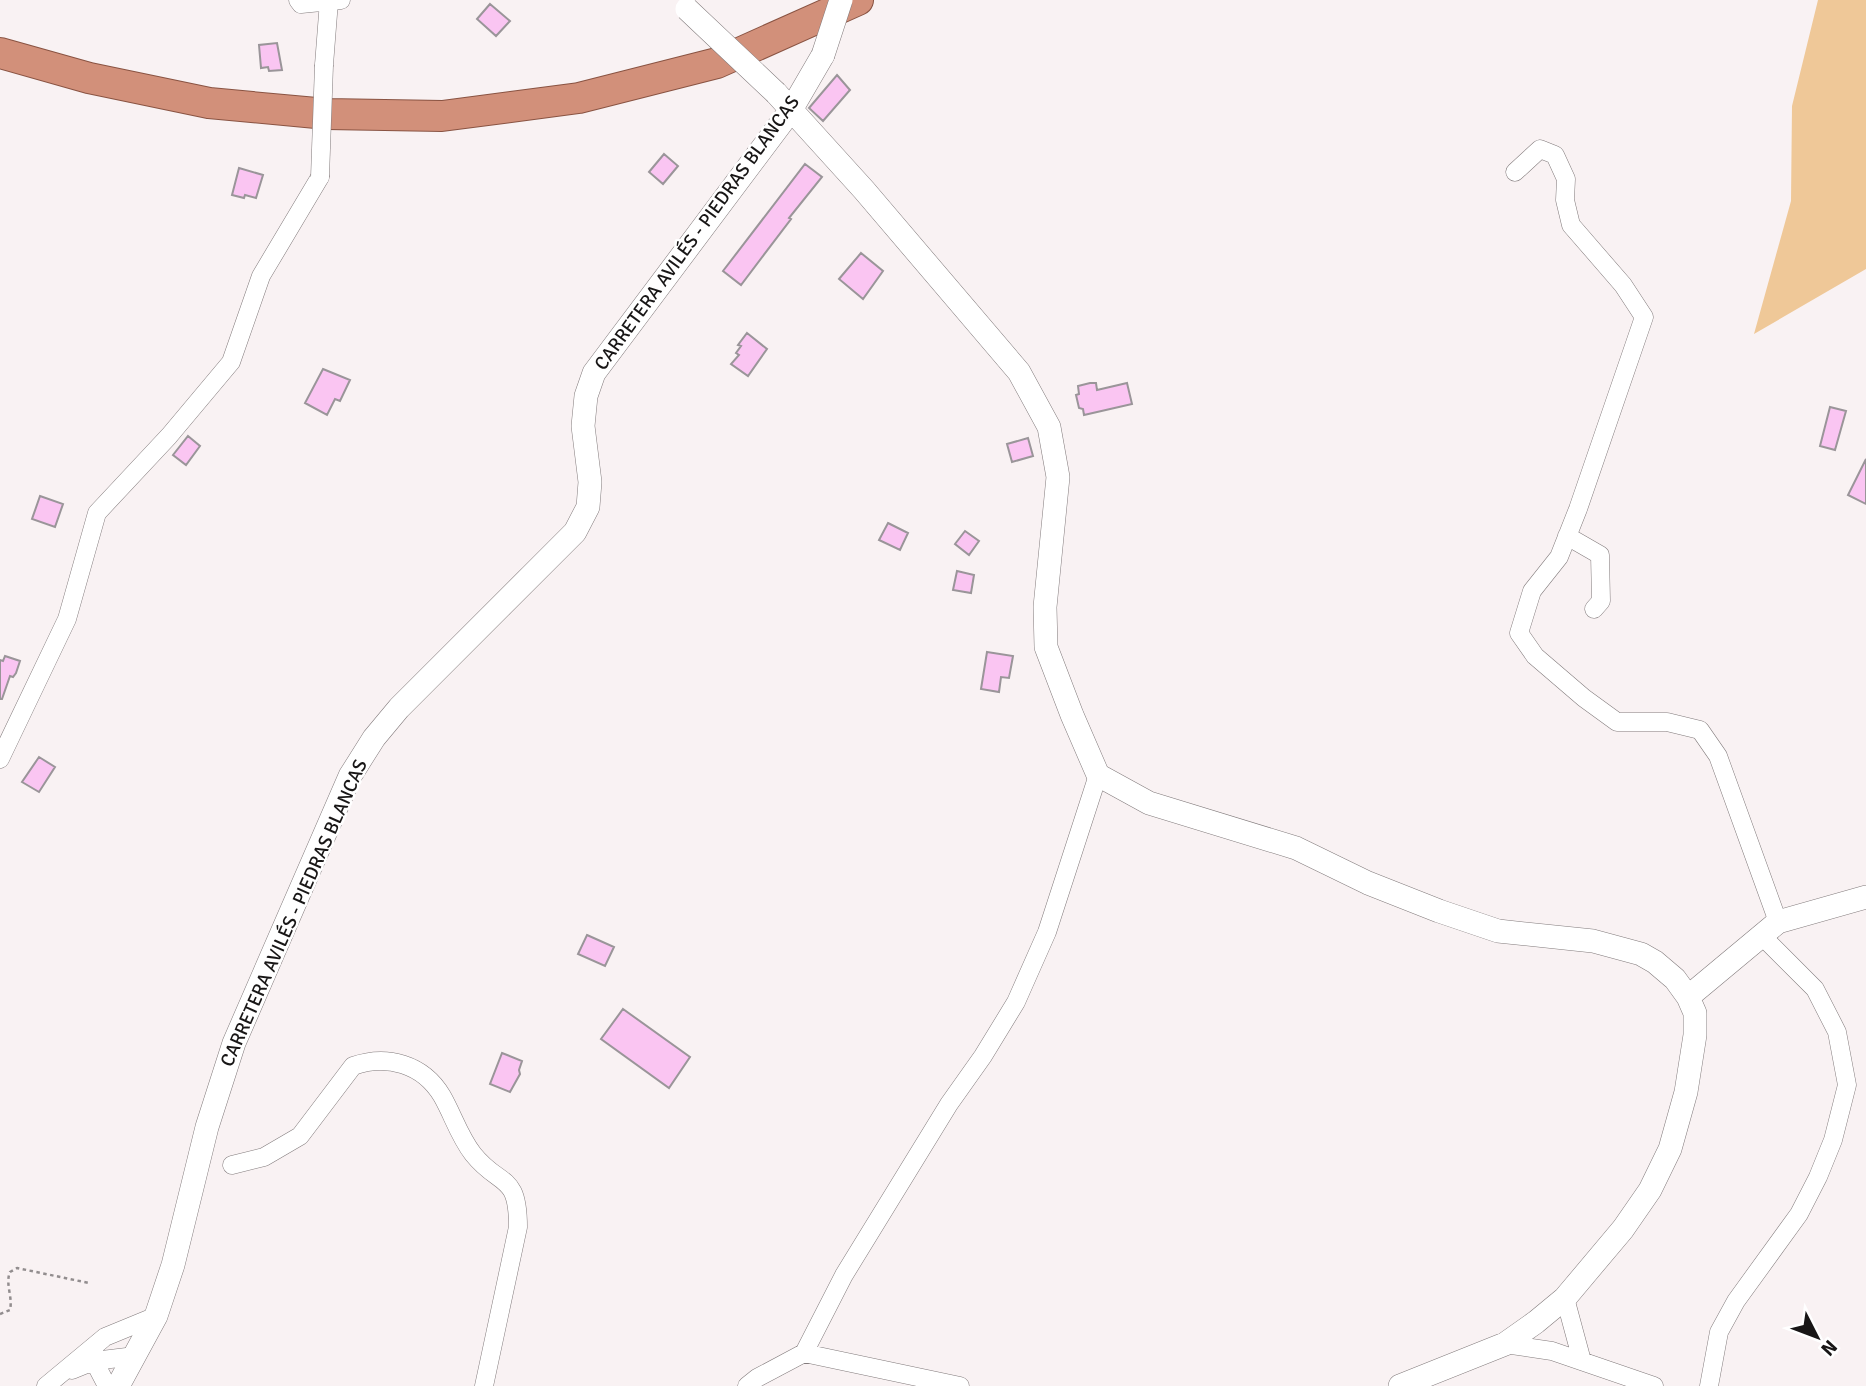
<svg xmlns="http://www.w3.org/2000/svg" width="1866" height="1386" viewBox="0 0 1866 1386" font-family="Signika,sans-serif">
  <rect width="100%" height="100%" fill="#f9f2f3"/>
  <path fill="#efc898" d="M1818 0H1866V269L1754 334 1791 201 1792 106Z"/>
  <path fill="#fac5f2" stroke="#9a9599" stroke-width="2" d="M490 4 510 21 496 36 477 19Z
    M277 43 282 70 269 71 268 67 261 68 259 45Z
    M837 75 850 90 823 121 809 108Z
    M664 154 678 166 663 184 649 172Z
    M805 164 822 177 789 218 791 219 741 285 723 271Z
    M239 168 263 175 256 198 245 195 244 198 232 195Z
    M861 253 883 271 863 299 839 279Z
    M747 333 767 349 748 376 731 364 739 355 736 353 741 346 738 345Z
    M323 369 350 380 340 401 335 399 327 415 305 403Z
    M1090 383H1096L1097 390 1127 383 1132 404 1084 415 1083 409 1079 408 1076 395 1079 394 1078 386Z
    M1830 407 1846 411 1835 450 1820 446Z
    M188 436 200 446 186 465 173 455Z
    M1028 438 1033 456 1012 462 1007 444Z
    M1866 459V504L1848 495Z
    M40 496 63 504 55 527 32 519Z
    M888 523 908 533 900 550 879 540Z
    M965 531 979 541 969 555 955 544Z
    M957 571 974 575 971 593 953 590Z
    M987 652 1013 656 1009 678 1001 677 999 692 981 689Z
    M5 656 20 661 16 673 13 677 10 676 2 699H0V660L3 661Z
    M39 757 55 767 39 792 22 782Z
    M587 935 614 947 605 966 578 954Z
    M623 1009 690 1057 669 1088 601 1039Z
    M502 1053 522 1061 519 1070 520 1074 510 1092 490 1084Z"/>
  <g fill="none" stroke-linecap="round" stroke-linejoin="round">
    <g stroke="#827b7c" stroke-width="19">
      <path id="minor" d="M298 0 301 4 341 0
        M324 65 329 1
        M1515 172 1540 149 1555 155 1566 179 1565 200 1571 225 1623 285 1644 317 1578 509 1559 557 1532 591 1519 633 1535 656 1584 698 1617 722H1667L1700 730 1718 756 1778 922
        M1567 536 1600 555 1601 601 1594 609
        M0 759 67 619 97 513 169 436 231 362 261 276 320 177
        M232 1165 264 1157 300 1136 353 1066C387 1054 423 1064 442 1096 453 1115 459 1136 473 1154 500 1188 518 1172 518 1227L484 1386
        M1565 1298 1582 1361
        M1505 1344 1552 1351 1654 1386
        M92 1350 94 1361 107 1386
        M804 1353 960 1386
        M72 1370 94 1361 135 1356
        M46 1386 105 1337 156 1316
        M747 1386 757 1378 804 1353 844 1275 949 1104 983 1056 1016 1002 1047 932 1098 775
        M1709 1386 1719 1332 1736 1301 1799 1214 1818 1177 1833 1140 1847 1085 1837 1032 1815 989 1762 936"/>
    </g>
    <g stroke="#827b7c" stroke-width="24">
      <path id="tertiary" d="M776 93 864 190 1019 372 1049 427 1058 477 1045 607 1046 647 1072 715 1098 775 1149 803 1296 848 1368 883 1439 911 1498 931 1593 941 1641 954 1655 962 1675 979 1688 997 1695 1013V1035L1686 1092 1670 1149 1650 1190 1623 1229 1565 1298 1536 1322 1505 1344 1400 1386
        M1688 997 1778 922 1866 897
        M118 1386 156 1316 173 1265 207 1127 234 1043 350 776 374 738 399 708 575 532 588 507 590 482 583 426 586 396 594 373 791 110 823 55"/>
    </g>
    <g stroke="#895342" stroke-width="32">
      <path id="trunk" d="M0 53 89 78 209 103 327 114 442 116 579 98 717 63 858 0"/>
    </g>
    <path stroke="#928d8e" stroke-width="2.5" stroke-dasharray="3.5 3.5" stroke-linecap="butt" d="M0 1314 10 1310C13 1297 5 1284 10 1272L17 1268 89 1283"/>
    <use href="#minor" stroke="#fff" stroke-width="18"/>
    <use href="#tertiary" stroke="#fff" stroke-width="23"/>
    <use href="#trunk" stroke="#d2907a" stroke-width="30"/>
    <g stroke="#827b7c" stroke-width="19" stroke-linecap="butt">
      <path id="minor-bridge" d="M320 177 324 65"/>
    </g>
    <g stroke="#827b7c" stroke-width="24" stroke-linecap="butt">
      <path id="tertiary-bridge" d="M687 9 776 93
        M823 55 841 0"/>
    </g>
    <use href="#minor-bridge" stroke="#fff" stroke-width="18"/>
    <use href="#tertiary-bridge" stroke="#fff" stroke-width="23"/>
  </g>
  <g text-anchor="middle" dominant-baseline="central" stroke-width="5" stroke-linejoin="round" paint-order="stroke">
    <g font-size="19" fill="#181616" stroke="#fff">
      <text transform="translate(697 233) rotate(-54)">CARRETERA AVILÉS - PIEDRAS BLANCAS</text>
      <text transform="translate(294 913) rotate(-66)">CARRETERA AVILÉS - PIEDRAS BLANCAS</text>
    </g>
  </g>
  <g transform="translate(1817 1337) rotate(132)" stroke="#ffffff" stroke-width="5" paint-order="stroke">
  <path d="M0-5L12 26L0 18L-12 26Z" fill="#181616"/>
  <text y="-10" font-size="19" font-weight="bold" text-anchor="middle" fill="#181616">N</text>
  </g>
</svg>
